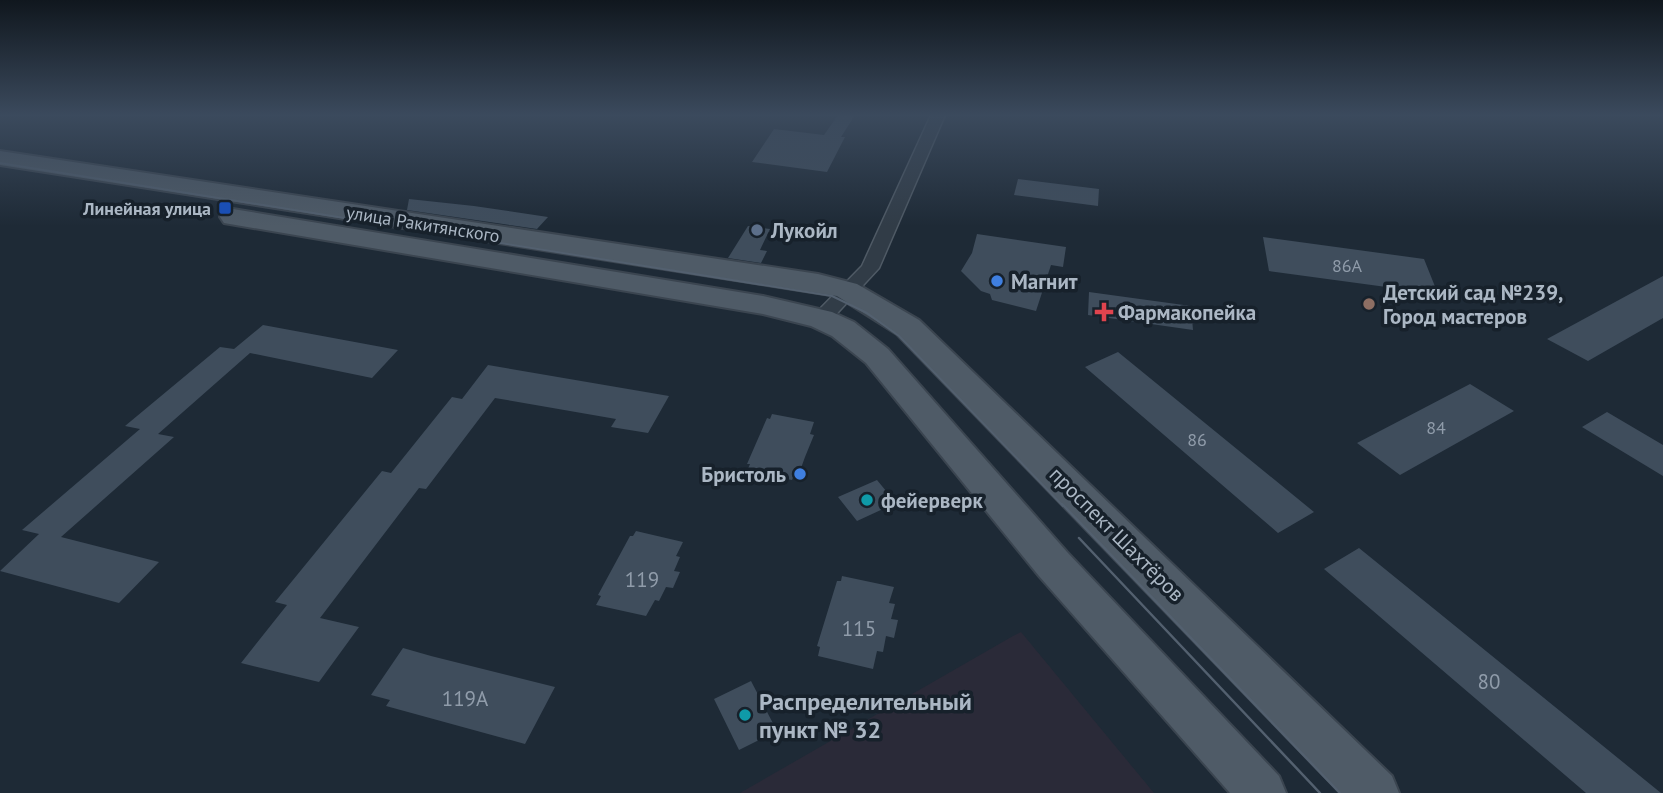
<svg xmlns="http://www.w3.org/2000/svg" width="1663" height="793" viewBox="0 0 1663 793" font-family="'PT Sans',sans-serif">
  <rect width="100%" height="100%" fill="#1e2a36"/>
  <path fill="#2a2a38" d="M1021 632 1154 793H740L1013 636Z"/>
  <path fill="#3f4d5c" d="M838 115H855L841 137H845L827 172 752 162 774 129 824 135Z
    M1018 179 1099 189 1098 206 1014 195Z
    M409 199 474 206 548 217 537 229 407 210Z
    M748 226 770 229 760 250 767 251 761 263 728 258Z
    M977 234 1066 247 1063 267 1051 265 1036 311 992 300 990 294 981 291 961 271 972 253Z
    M1263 237 1424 259 1438 294 1269 271Z
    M1663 276V318L1588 361 1547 339Z
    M1089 292 1191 306 1193 330 1088 315Z
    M263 325 398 350 372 378 250 353 158 434 174 437 61 537 159 562 119 603 0 571 39 534 22 530 140 429 125 426 220 347 234 349Z
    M1118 352 1314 512 1278 533 1085 367Z
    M488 365 669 396 648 433 611 427 616 419 495 398 426 489 419 488 320 618 359 627 319 682 241 663 287 605 275 602 382 471 391 473 452 397 462 399Z
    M1470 384 1514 411 1400 475 1357 443Z
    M1607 412 1663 445V476L1582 427Z
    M772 414 814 422 810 434 814 435 805 457 801 468 797 467 792 480 747 471 750 464H747L767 418 770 419Z
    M877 480 896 503 857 521 838 497Z
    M636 531 683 542 676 556 680 557 674 571 680 572 673 588 666 587 659 601 655 600 646 616 596 605 601 596 598 595 630 536H633Z
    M1359 548 1661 793H1586L1324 569Z
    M842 576 894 587 889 603 895 604 891 619 898 620 894 638 886 636 883 652 877 651 873 669 818 656 820 647 817 646 837 581H841Z
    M403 648 431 656 555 687 525 744 386 706 390 700 371 695Z
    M751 681 777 731 739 750 714 699Z"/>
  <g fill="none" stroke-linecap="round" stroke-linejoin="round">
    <g stroke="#4f5a65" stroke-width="3">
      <path id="minor" d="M931 115H945L879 268 828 323H814L811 319 814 315 862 266Z"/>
    </g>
    <g stroke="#3b4550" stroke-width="4">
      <path id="primary" d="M0 151 818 274 857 284 919 320 1392 776 1399 793H1341L897 334 837 296 0 165Z
        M233 209 763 296 832 312 854 322 888 349 1067 552 1279 776 1286 793H1230L1039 576 866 363 832 336 811 326 763 314 224 223 220 217 224 211Z"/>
    </g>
    <use href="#minor" fill="#313c47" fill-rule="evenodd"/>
    <use href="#primary" fill="#4f5b67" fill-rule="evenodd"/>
    <path stroke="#53606f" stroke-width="2" d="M0 163 832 296 867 313 899 336 1063 506"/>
    <path stroke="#53606f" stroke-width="2.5" d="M1062 504 1340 793
      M1079 538 1320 793"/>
  </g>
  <linearGradient id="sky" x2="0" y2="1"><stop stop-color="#10171e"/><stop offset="0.51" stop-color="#3b4a5d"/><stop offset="1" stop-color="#3b4a5d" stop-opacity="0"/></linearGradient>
  <rect width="1663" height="226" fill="url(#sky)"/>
  <rect fill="#1a4fb4" stroke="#17212b" stroke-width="2.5" x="218" y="201" width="14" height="14" rx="3.5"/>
  <circle fill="#5c6f8a" stroke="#17212b" stroke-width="2.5" cx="757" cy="230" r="7"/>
  <g fill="#3f7fe0" stroke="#17212b" stroke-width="2.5">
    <circle cx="997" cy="281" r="7"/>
    <circle cx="800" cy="474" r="7"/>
  </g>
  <circle fill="#8d6e63" stroke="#17212b" stroke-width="2.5" cx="1369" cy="304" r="7"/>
  <path fill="#e0444e" stroke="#17212b" stroke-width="2.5" d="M1100.5 301.5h7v7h7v7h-7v7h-7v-7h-7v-7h7z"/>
  <g fill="#0f9aa8" stroke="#17212b" stroke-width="2.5">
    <circle cx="867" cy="500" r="7"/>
    <circle cx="745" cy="715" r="7"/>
  </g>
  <g text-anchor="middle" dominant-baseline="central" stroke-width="7" stroke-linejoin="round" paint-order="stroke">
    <g font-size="18" font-weight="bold" fill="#abb7c4" stroke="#17212b" text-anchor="end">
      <text x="211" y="208">Линейная улица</text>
    </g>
    <g font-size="18" fill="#abb7c4" stroke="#17212b">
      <text transform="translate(423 224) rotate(9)">улица Ракитянского</text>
    </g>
    <g font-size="18" fill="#909caa">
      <text x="1347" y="265">86А</text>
      <text x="1436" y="427">84</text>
      <text x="1197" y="439">86</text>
    </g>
    <g font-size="21" font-weight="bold" fill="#abb7c4" stroke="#17212b" text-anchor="start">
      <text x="771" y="230">Лукойл</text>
      <text x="1011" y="281">Магнит</text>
      <text x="1383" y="292">Детский сад №239,<tspan x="1383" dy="24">Город мастеров</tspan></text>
      <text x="1118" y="312">Фармакопейка</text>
      <text x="786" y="474" text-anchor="end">Бристоль</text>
      <text x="881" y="500">фейерверк</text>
    </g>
    <g font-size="21" fill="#abb7c4" stroke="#17212b">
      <text transform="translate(1117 534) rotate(45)">проспект Шахтёров</text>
    </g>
    <g font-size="21" fill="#909caa">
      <text x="642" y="579">119</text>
      <text x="859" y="628">115</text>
      <text x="1489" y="681">80</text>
      <text x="465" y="698">119А</text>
    </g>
    <g font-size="24" font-weight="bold" fill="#abb7c4" stroke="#17212b" text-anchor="start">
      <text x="759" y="701">Распределительный<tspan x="759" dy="28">пункт № 32</tspan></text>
    </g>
  </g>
</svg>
